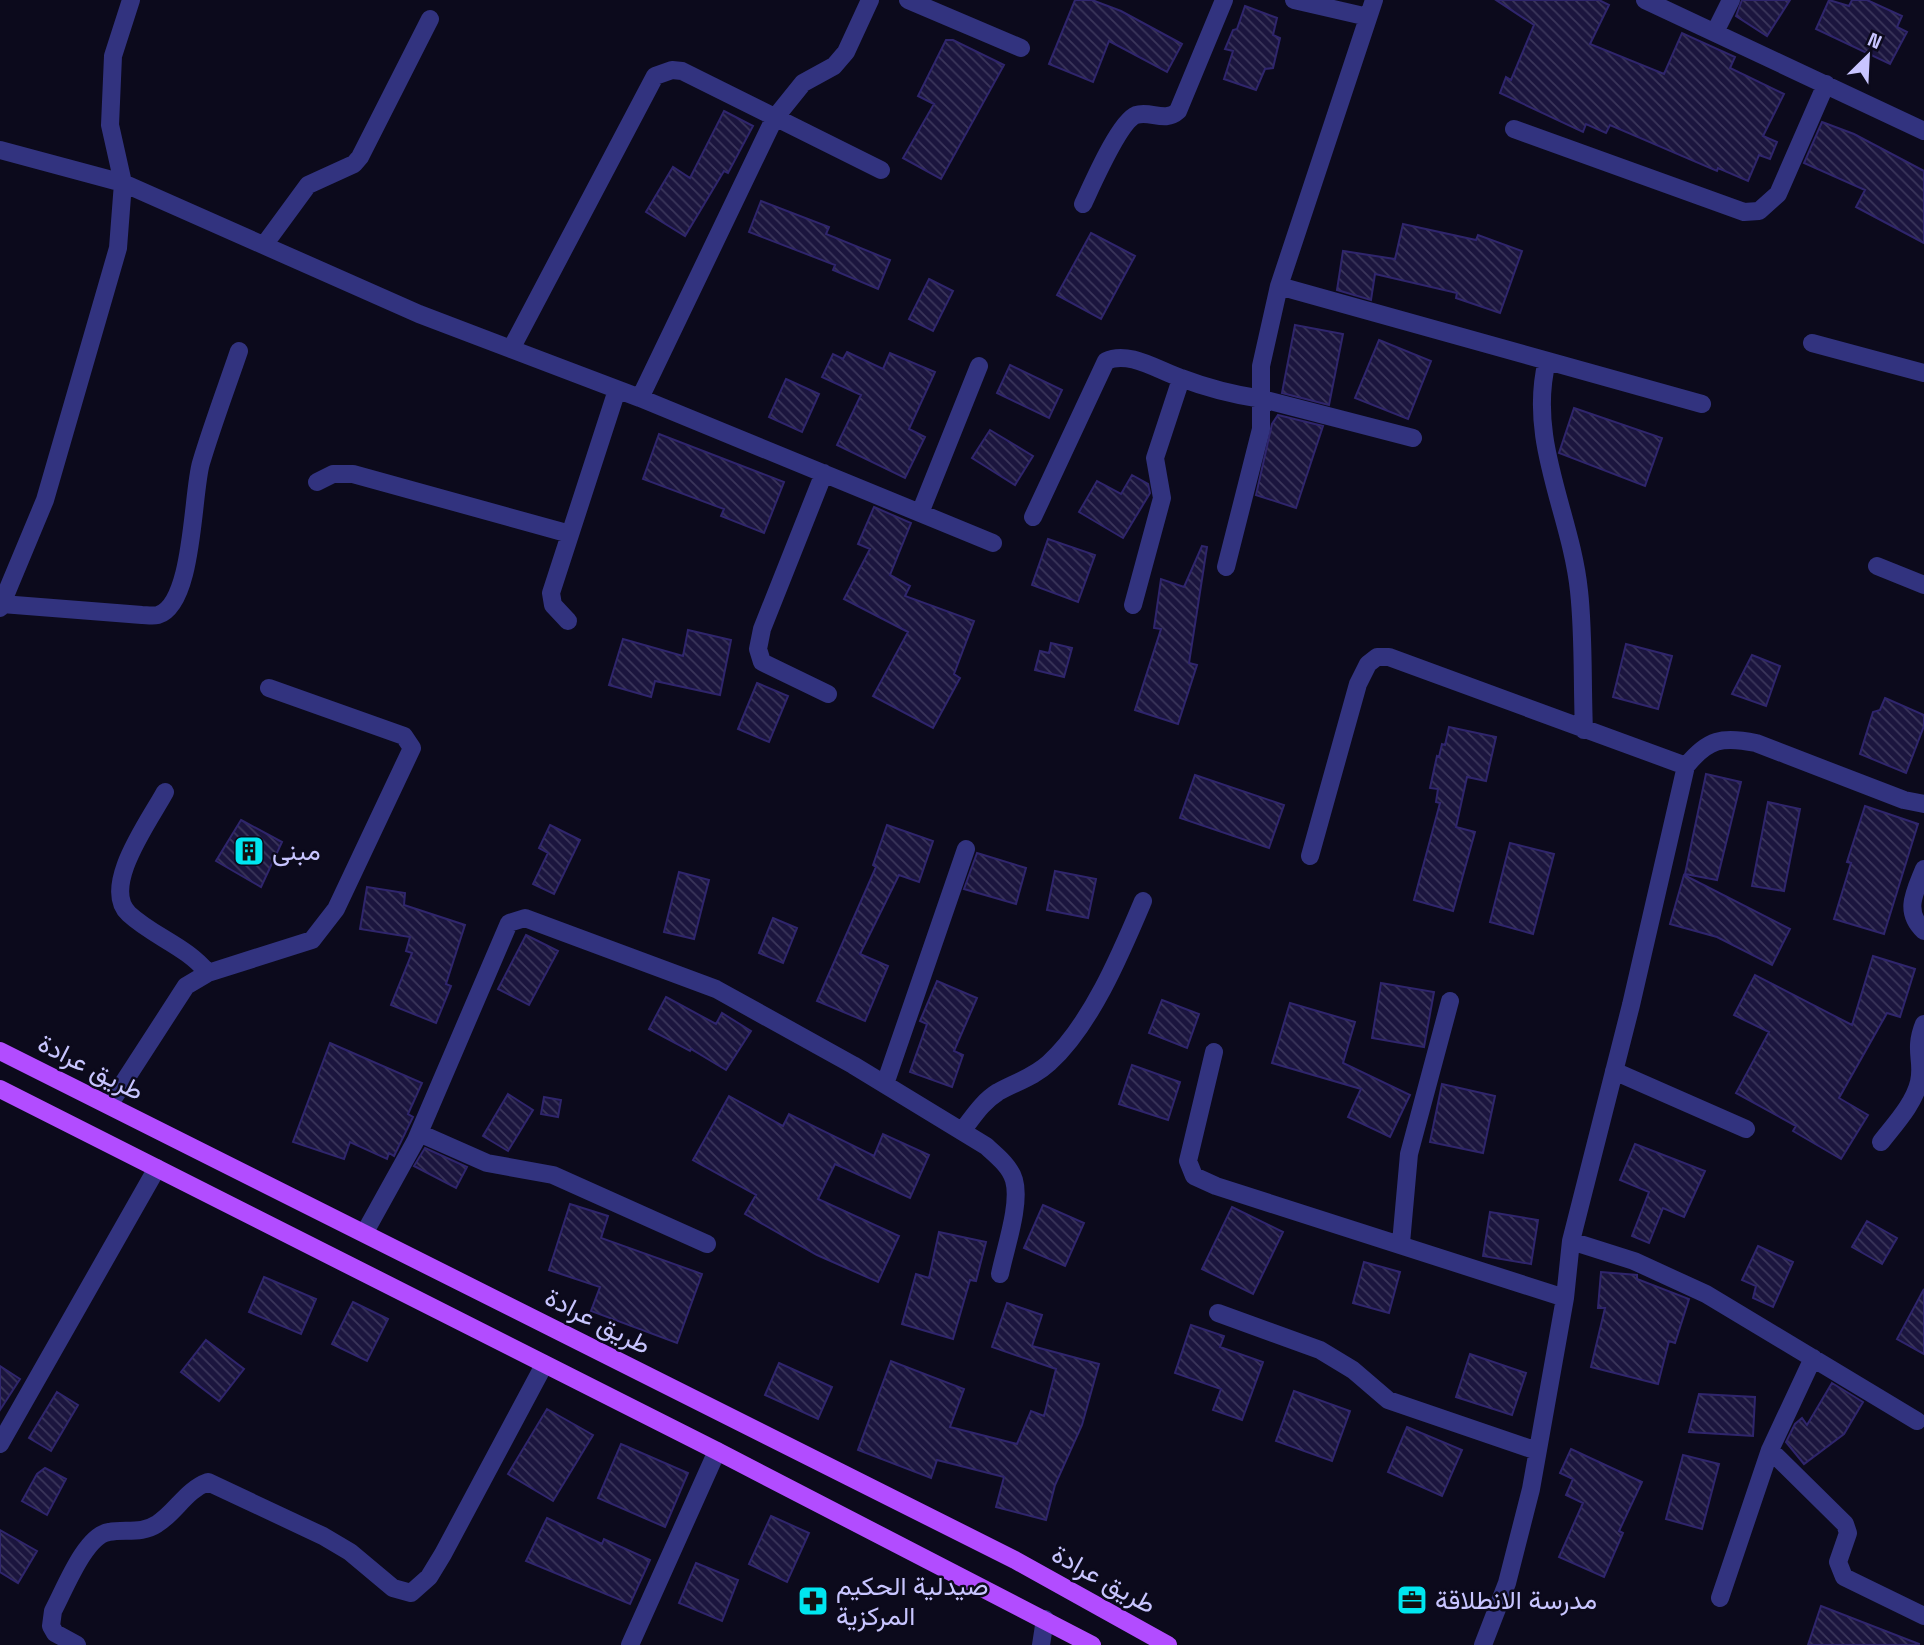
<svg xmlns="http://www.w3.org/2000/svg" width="1924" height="1645" viewBox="0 0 1924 1645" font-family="'Space Grotesk',Vazirmatn,sans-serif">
  <defs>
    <pattern id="building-back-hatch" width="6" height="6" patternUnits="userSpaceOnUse" patternTransform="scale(1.75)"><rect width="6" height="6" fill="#1b153e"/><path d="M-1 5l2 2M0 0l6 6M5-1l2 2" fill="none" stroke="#3b365b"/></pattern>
  </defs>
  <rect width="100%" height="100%" fill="#0c0a1c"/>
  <path fill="url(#building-back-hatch)" stroke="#2f256c" stroke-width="2" d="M1075 0H1092L1121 11 1182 44 1167 72 1109 41 1093 82 1049 64Z
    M1496 0H1599L1609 5 1590 44 1664 74 1682 33 1735 57 1730 68 1784 94 1763 136 1777 142 1770 159 1759 155 1748 181 1718 168 1717 171 1610 125 1606 133 1586 124 1583 132 1500 93 1506 77 1511 80 1534 25Z
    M1742 0H1790L1767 36 1736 16Z
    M1829 0 1849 6 1852 0H1867L1902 16 1897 27 1907 32 1890 64 1816 29Z
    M1245 6 1277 18 1273 35 1280 38 1273 68 1265 69 1256 90 1224 79 1233 51 1225 49 1233 30 1237 29Z
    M946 40H953L1004 65 941 179 903 158 934 104 918 96Z
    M724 111 753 126 728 173 724 171 685 236 646 212 673 167 690 178Z
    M1822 122 1854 134 1924 171V243L1856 207 1865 190 1804 163Z
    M761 201 829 227 826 234 890 260 878 289 833 270 835 265 749 232Z
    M1403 224 1476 240 1478 235 1522 251 1500 313 1456 298 1457 293 1375 274 1371 300 1337 290 1343 251 1395 259Z
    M1091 233 1135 256 1101 319 1057 295Z
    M929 279 953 291 933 331 909 319Z
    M1295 325 1343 334 1329 405 1282 393Z
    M1379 340 1431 361 1408 419 1355 398Z
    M847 352 883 369 890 353 935 372 909 429 925 437 905 478 837 445 861 395 822 377 833 354 843 359Z
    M1010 365 1062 390 1049 418 997 393Z
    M786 379 819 394 802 432 769 417Z
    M1574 408 1662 438 1645 486 1559 453Z
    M1278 415 1323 426 1296 508 1256 495 1272 424Z
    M990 430 1033 456 1015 485 972 458Z
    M659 434 784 482 764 533 721 516 724 509 643 479Z
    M1132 475 1148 484 1150 493 1123 538 1079 512 1097 481 1121 494Z
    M874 507 911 523 890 575 910 586 905 596 974 621 954 674 960 678 933 728 873 696 908 632 844 599 870 549 858 544Z
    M1048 539 1095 555 1078 602 1032 585Z
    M1202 546 1207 547 1189 663 1197 665 1178 724 1135 710 1161 629 1154 628 1161 579 1184 587Z
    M688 630 731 640 720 695 655 681 651 697 609 685 623 639 683 656Z
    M1051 643 1072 648 1064 677 1035 670 1040 651 1049 653Z
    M1626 644 1672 656 1658 709 1613 697Z
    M1752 655 1780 666 1766 706 1732 694Z
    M757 683 788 696 769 742 738 729Z
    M1885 698 1924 715V726L1906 773 1860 754 1873 712 1880 710Z
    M1449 727 1496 737 1486 781 1467 777 1456 827 1475 832 1453 911 1414 900 1440 803 1436 802 1438 789 1430 788 1437 756 1439 757 1442 744 1445 745Z
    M1706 774 1741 782 1717 880 1685 874Z
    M1195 775 1284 805 1269 848 1180 818Z
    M1768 802 1800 809 1784 891 1752 886Z
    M1865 806 1918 824 1884 934 1834 919 1851 863 1847 862Z
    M241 820 282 842 261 887 216 861Z
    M550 825 580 840 554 894 533 884 548 853 539 848Z
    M887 825 933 841 919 882 899 875 860 954 888 966 865 1021 817 1001 876 867 873 865Z
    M1510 843 1554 854 1533 934 1490 922Z
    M977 853 1026 868 1016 904 964 889Z
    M1055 871 1096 879 1088 918 1047 910Z
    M679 872 709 880 694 939 664 932Z
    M1684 875 1790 929 1772 965 1717 937 1670 924Z
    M367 887 405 893 404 905 465 925 446 984 451 986 436 1023 391 1005 412 953 406 951 410 937 360 929Z
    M773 918 797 928 783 963 759 953Z
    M526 935 558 951 529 1005 498 989Z
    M1873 956 1915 969 1900 1017 1887 1013 1839 1098 1868 1115 1841 1159 1793 1131 1796 1126 1736 1093 1769 1032 1734 1015 1755 975 1852 1025Z
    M937 981 977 998 954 1051 963 1055 952 1087 910 1072 927 1024 920 1021Z
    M1381 983 1434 992 1424 1047 1372 1038Z
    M666 997 716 1024 722 1013 751 1031 726 1070 691 1049 690 1051 649 1029Z
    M1162 1000 1199 1014 1187 1048 1149 1033Z
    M1290 1003 1355 1022 1343 1063 1410 1095 1390 1137 1348 1117 1361 1089 1272 1063Z
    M330 1043 422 1083 408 1114 413 1117 394 1156 389 1153 387 1159 350 1142 344 1159 293 1142Z
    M1132 1065 1180 1082 1168 1120 1119 1104Z
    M1442 1084 1495 1096 1483 1153 1430 1142Z
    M508 1094 533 1110 508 1151 483 1136Z
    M729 1096 783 1126 789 1114 874 1156 883 1134 929 1155 910 1198 835 1164 818 1199 899 1236 878 1282 817 1255 745 1214 756 1195 693 1160Z
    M544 1097 561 1100 558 1117 541 1114Z
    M1635 1144 1705 1171 1684 1217 1663 1208 1649 1243 1632 1236 1649 1192 1620 1180Z
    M425 1148 467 1167 456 1188 414 1166Z
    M570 1204 608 1216 601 1238 702 1274 677 1343 591 1311 600 1287 549 1270Z
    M1043 1205 1084 1223 1065 1266 1024 1248Z
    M1232 1207 1283 1232 1253 1294 1202 1269Z
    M1490 1212 1538 1220 1531 1264 1483 1256Z
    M1867 1221 1897 1238 1882 1264 1852 1247Z
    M939 1232 986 1242 976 1281 970 1280 953 1339 902 1324 916 1274 929 1278Z
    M1758 1246 1793 1262 1773 1307 1753 1298 1756 1286 1742 1280Z
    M1364 1262 1400 1272 1389 1313 1353 1303Z
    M1601 1272 1637 1275V1279L1689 1299 1675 1343 1669 1341 1658 1384 1591 1367 1605 1308H1598Z
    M264 1277 316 1299 301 1334 249 1312Z
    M1924 1289V1354L1897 1339Z
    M353 1302 388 1319 367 1361 332 1344Z
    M1007 1303 1042 1315 1032 1346 1099 1364 1082 1425 1055 1485 1046 1520 996 1507 1004 1477 937 1460 931 1478 858 1450 891 1361 964 1389 950 1427 1017 1444 1031 1411 1044 1416 1056 1369 992 1347Z
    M1191 1325 1224 1336 1220 1347 1263 1362 1242 1420 1213 1410 1221 1389 1175 1373Z
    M206 1340 244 1369 219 1401 181 1372Z
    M1470 1354 1526 1373 1512 1415 1456 1397Z
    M779 1363 832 1387 818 1419 765 1395Z
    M0 1366 20 1379 0 1410Z
    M1832 1383 1863 1402 1844 1434 1804 1464 1786 1442 1795 1424 1802 1418 1807 1425Z
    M1294 1391 1350 1411 1332 1461 1276 1441Z
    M57 1392 78 1405 51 1451 29 1438Z
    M1699 1394 1755 1397 1753 1436 1689 1432Z
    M547 1409 593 1435 553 1501 508 1474Z
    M1407 1427 1462 1450 1442 1496 1388 1472Z
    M621 1444 688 1473 665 1527 598 1498Z
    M1571 1449 1642 1482 1619 1531 1623 1533 1604 1577 1559 1557 1583 1503 1566 1495 1573 1479 1560 1473Z
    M1683 1455 1719 1464 1702 1529 1666 1519Z
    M45 1468 66 1479 47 1515 22 1501 37 1474Z
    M771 1516 809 1533 787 1582 749 1564Z
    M547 1518 602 1544 604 1539 650 1560 630 1604 526 1561Z
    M0 1530 37 1551 18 1583 0 1572Z
    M696 1563 738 1580 722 1621 679 1603Z
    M1821 1606 1919 1644V1645H1808Z"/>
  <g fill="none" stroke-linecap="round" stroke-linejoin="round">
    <path stroke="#32337f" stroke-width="18" d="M908 0 1021 48
      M1294 0 1368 17
      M1645 0 1924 131
      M1715 32 1731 0
      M1514 129 1744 212 1759 211 1778 194 1826 84
      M0 150 123 183 419 314 640 398 993 543
      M1083 204C1092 185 1119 122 1136 115 1150 110 1165 123 1178 111L1224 0
      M264 245 308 185 354 164 360 157 430 19
      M1279 286 1702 404
      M1812 343 1924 373
      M511 349 655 76 672 70 682 71 881 170
      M1547 361C1527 441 1571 513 1579 591 1584 636 1582 684 1584 730
      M640 398 774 119 803 83 834 66 846 52 870 0
      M824 473 762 629 758 649 762 662 828 694
      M317 482 333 474H353L570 534
      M920 513 979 366
      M1033 517 1106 361C1129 350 1159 371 1181 378 1207 388 1235 395 1262 399L1413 438
      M1877 566 1924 585
      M1226 567 1261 429V366L1279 286 1374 0
      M2 604 142 615C146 615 153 616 158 615 194 604 192 493 201 463 212 426 226 389 239 351
      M1133 605 1162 498 1155 458 1181 379
      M0 608 45 500 118 248 123 183 110 125 113 56 131 0
      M568 621 553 605 551 593 617 390
      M165 792C150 820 100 887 129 914 154 937 186 946 208 973
      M1310 856 1358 684 1368 664 1377 657H1389L1686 766
      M1924 869C1915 892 1903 911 1924 931
      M1214 1052 1188 1161 1194 1176 1216 1186 1565 1298
      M1614 1071 1746 1129
      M885 1084 966 849
      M109 1105 186 986 208 973 312 940 336 909 412 748 404 736 269 688
      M962 1131C973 1117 982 1102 998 1092 1016 1082 1034 1077 1049 1063 1091 1025 1121 953 1143 901
      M419 1133 487 1163 553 1175 707 1244
      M1881 1142C1894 1125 1914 1104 1919 1082 1924 1061 1913 1051 1924 1024
      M365 1232 416 1140 509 923 525 918 716 989 853 1065 986 1146C996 1155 1010 1166 1014 1180 1021 1204 1005 1249 1000 1274
      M1571 1241 1634 1261 1706 1294 1917 1421
      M1401 1243 1409 1154 1450 1001
      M1218 1313 1320 1350 1353 1370 1388 1400 1537 1451
      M0 1444 157 1168
      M1770 1450 1845 1524 1848 1533 1838 1562 1844 1577 1924 1616
      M1720 1598 1770 1450 1813 1358
      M77 1645 55 1633 51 1626 53 1611C64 1591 85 1535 109 1532 125 1529 142 1534 157 1524 176 1512 186 1490 208 1482L323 1536 350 1552 393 1588 411 1593 429 1577 443 1554 544 1365
      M630 1645 717 1451
      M1041 1645 1045 1619
      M1483 1645 1507 1583 1531 1489 1565 1298 1571 1241 1631 1005 1686 766C1708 739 1722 736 1756 743L1904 800 1924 804"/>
    <path stroke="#b24cff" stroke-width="18" d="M0 1051 1015 1560 1168 1645
      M0 1089 717 1451 1092 1645"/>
  </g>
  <defs>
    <g id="building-square" transform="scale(1.575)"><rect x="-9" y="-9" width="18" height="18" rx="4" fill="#00e6f0" stroke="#0c0a1c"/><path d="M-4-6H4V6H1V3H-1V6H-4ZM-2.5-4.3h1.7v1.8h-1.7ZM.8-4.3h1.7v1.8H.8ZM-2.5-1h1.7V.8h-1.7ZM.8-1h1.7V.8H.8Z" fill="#111"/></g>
    <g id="office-square" transform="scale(1.575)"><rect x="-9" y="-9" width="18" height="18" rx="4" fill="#00e6f0" stroke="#0c0a1c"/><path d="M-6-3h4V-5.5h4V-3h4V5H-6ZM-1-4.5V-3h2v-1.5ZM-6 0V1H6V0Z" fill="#111"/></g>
    <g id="pharmacy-square" transform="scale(1.575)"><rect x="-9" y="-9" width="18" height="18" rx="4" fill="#00e6f0" stroke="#0c0a1c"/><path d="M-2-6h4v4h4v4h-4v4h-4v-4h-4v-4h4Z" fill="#111"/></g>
  </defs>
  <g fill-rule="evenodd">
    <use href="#building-square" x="249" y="851"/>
    <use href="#office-square" x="1412" y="1600"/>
    <use href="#pharmacy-square" x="813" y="1601"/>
  </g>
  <g text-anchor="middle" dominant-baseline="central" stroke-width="5" stroke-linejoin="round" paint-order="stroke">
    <g font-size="26" fill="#c8c5ff" stroke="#0c0a1c" text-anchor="start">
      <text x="272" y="851">مبنى</text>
      <text x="836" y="1586">صيدلية الحكيم<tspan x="836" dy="30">المركزية</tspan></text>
      <text x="1435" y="1600">مدرسة الانطلاقة</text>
    </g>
    <g font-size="26" fill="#c8c5ff" stroke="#0c0a1c">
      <text transform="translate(91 1067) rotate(27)">طريق عرادة</text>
      <text transform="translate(598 1321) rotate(27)">طريق عرادة</text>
      <text transform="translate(1104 1579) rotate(29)">طريق عرادة</text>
    </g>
  </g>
  <g transform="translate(1868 56) rotate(24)" stroke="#0c0a1c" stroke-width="5" paint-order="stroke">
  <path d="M0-5L12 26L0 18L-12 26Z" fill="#c8c5ff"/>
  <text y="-10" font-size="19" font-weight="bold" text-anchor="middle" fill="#c8c5ff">N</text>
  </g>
</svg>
